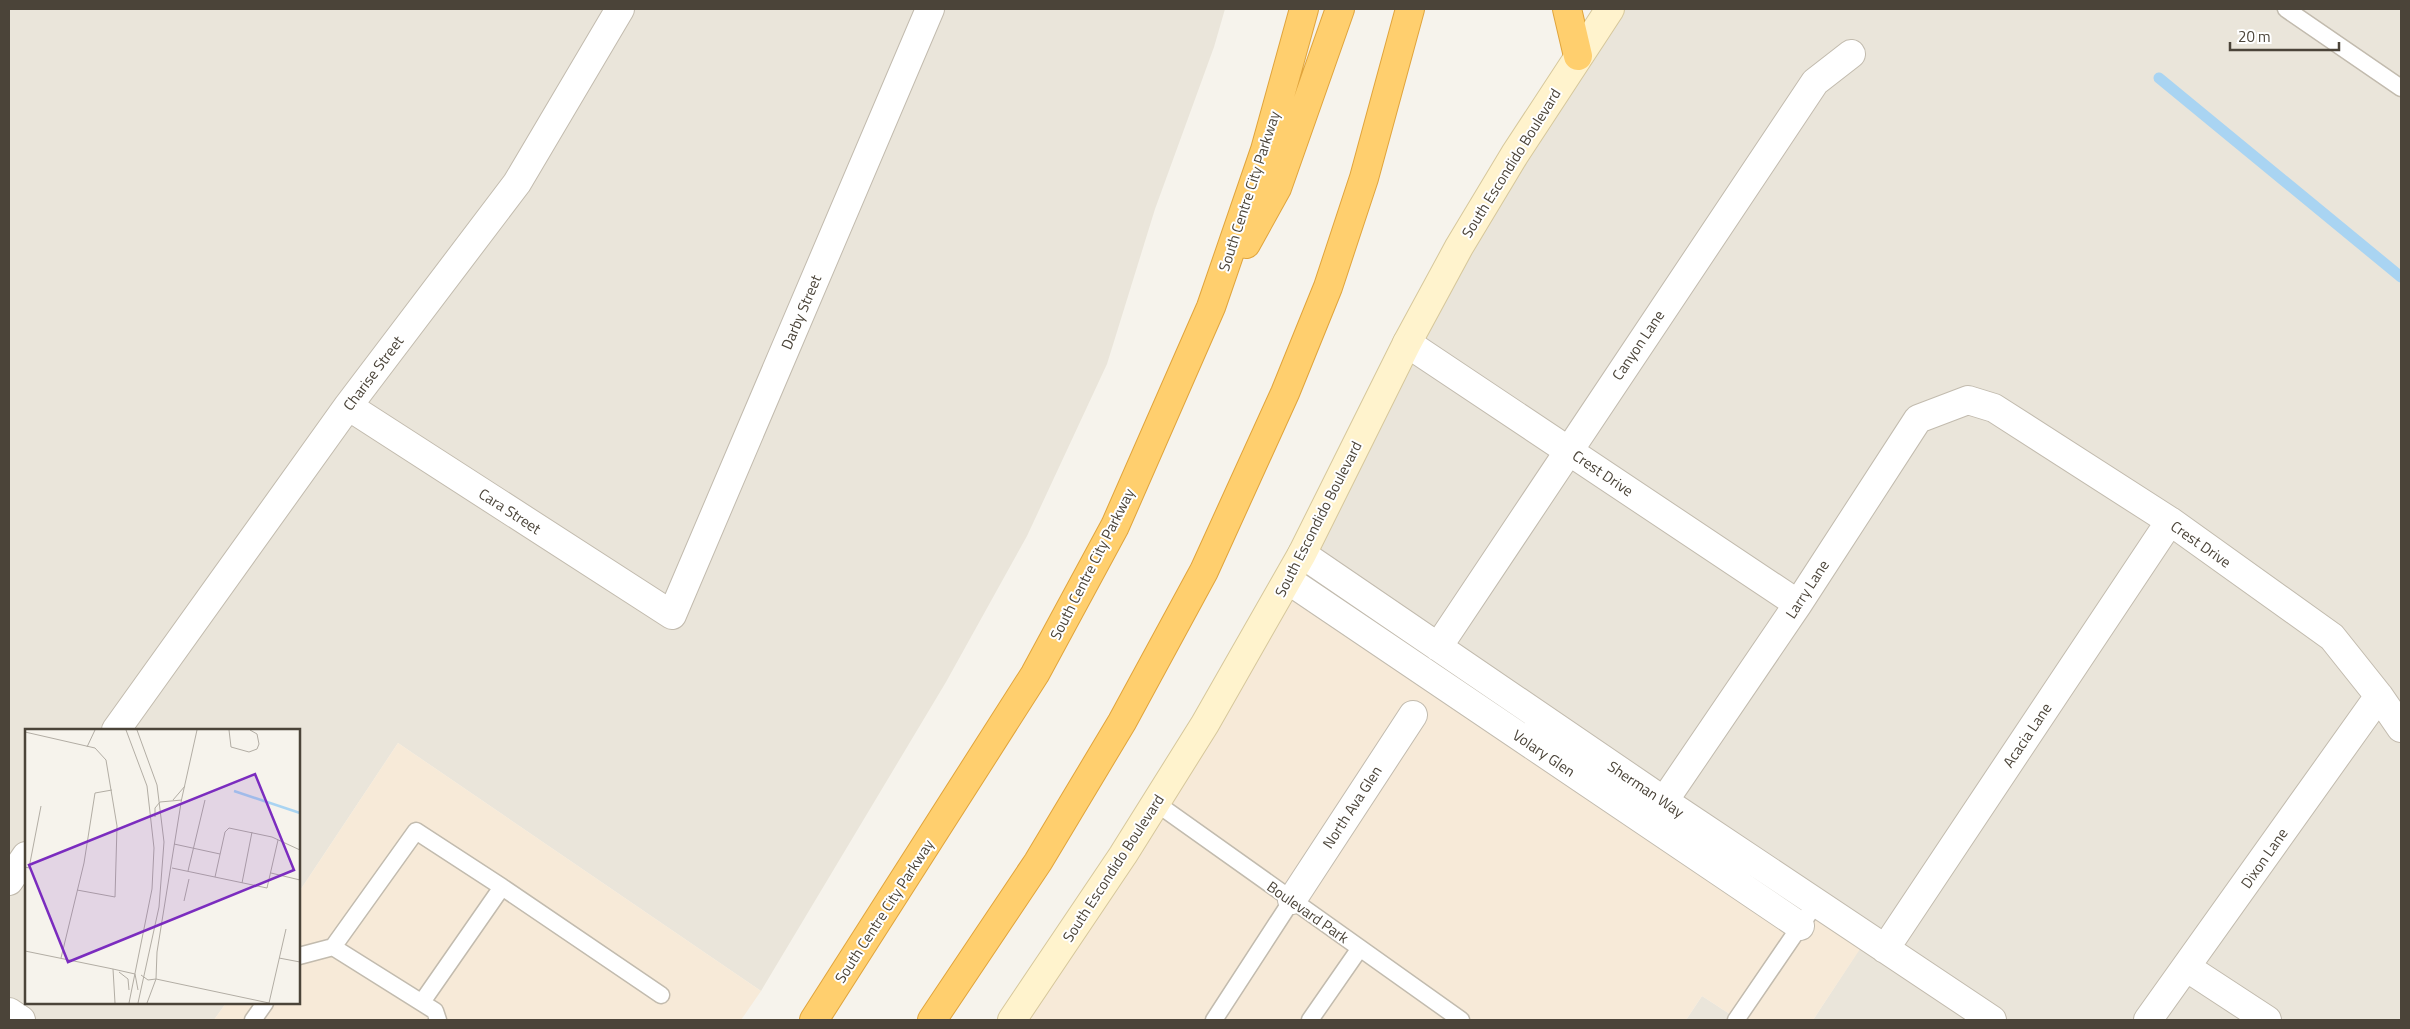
<svg xmlns="http://www.w3.org/2000/svg" width="2410" height="1029" viewBox="0 0 2410 1029" font-family="'Titillium Web',sans-serif">
  <rect width="100%" height="100%" fill="#f6f3ec"/>
  <path fill="#eae5da" d="M9 9H1225L1214 47 1155 209 1107 364 1027 536 946 682 761 991 398 743 299 892V730H26V1003H226L214 1020H18L9 1014Z
    M1610 9H2401V1020H1813L1855 956 1302 554 1407 343Z
    M1702 996 1739 1020H1686Z"/>
  <path fill="#f7ead8" d="M1302 554 1868 937 1813 1020H1739L1702 996 1686 1020H1012Z
    M398 743 761 991 741 1020H214L226 1003H299V892Z"/>
  <g fill="none" stroke-linecap="round" stroke-linejoin="round">
    <path stroke="#a9d4f2" stroke-width="11" d="M2159 78 2401 277"/>
    <g stroke="#c2bbae" stroke-width="19">
      <path id="lane" d="M2286 9 2401 88
        M1156 803 1461 1020
        M333 947 416 831 502 887
        M299 956 333 947 435 1011 438 1020
        M422 1002 502 887 661 995
        M253 1020 265 1003
        M1214 1020 1292 900
        M1310 1020 1360 948
        M1736 1020 1816 903"/>
    </g>
    <g stroke="#c2bbae" stroke-width="30">
      <path id="street" d="M1407 343 1798 604
        M348 406 672 615 930 9
        M1302 554 1664 801 1992 1020
        M1288 580 1800 926
        M1438 647 1815 82 1851 54
        M116 730 348 406 517 183 620 9
        M1664 801 1798 604 1918 419 1968 400 1994 408 2170 521 2332 637 2379 696 2401 728
        M9 881 26 856
        M1292 900 1413 715
        M1885 949 2170 521
        M2186 967 2267 1020
        M9 1012 21 1020
        M2148 1020 2379 696"/>
    </g>
    <g stroke="#d6c79b" stroke-width="30">
      <path id="secondary" d="M1012 1020 1123 855 1205 724 1302 554 1407 343 1459 247 1515 154 1610 9"/>
    </g>
    <g stroke="#e0a43c" stroke-width="30">
      <path id="highway" d="M1567 9 1578 56
        M1246 244 1277 188 1340 9
        M814 1020 1035 674 1115 526 1211 307 1265 150 1304 9
        M932 1020 1038 862 1122 722 1204 571 1285 393 1328 287 1364 178 1410 9"/>
    </g>
    <use href="#lane" stroke="#fff" stroke-width="16"/>
    <use href="#street" stroke="#fff" stroke-width="28"/>
    <use href="#secondary" stroke="#fff3cd" stroke-width="28"/>
    <use href="#highway" stroke="#ffcf6e" stroke-width="28"/>
  </g>
  <g text-anchor="middle" dominant-baseline="central" stroke-width="4" stroke-linejoin="round" paint-order="stroke">
    <g font-size="15" fill="#4b4439" stroke="#fff">
      <text transform="translate(1511 163) rotate(-58)">South Escondido Boulevard</text>
      <text transform="translate(1249 191) rotate(-72)">South Centre City Parkway</text>
      <text transform="translate(801 312) rotate(-67)">Darby Street</text>
      <text transform="translate(1638 345) rotate(-56)">Canyon Lane</text>
      <text transform="translate(373 373) rotate(-53)">Charise Street</text>
      <text transform="translate(1603 473) rotate(34)">Crest Drive</text>
      <text transform="translate(510 511) rotate(33)">Cara Street</text>
      <text transform="translate(1318 519) rotate(-63)">South Escondido Boulevard</text>
      <text transform="translate(2201 544) rotate(35)">Crest Drive</text>
      <text transform="translate(1092 564) rotate(-63)">South Centre City Parkway</text>
      <text transform="translate(1807 589) rotate(-57)">Larry Lane</text>
      <text transform="translate(2027 735) rotate(-56)">Acacia Lane</text>
      <text transform="translate(1544 753) rotate(34)">Volary Glen</text>
      <text transform="translate(1646 789) rotate(34)">Sherman Way</text>
      <text transform="translate(1352 807) rotate(-57)">North Ava Glen</text>
      <text transform="translate(2264 858) rotate(-55)">Dixon Lane</text>
      <text transform="translate(1113 868) rotate(-57)">South Escondido Boulevard</text>
      <text transform="translate(884 911) rotate(-57)">South Centre City Parkway</text>
      <text transform="translate(1308 912) rotate(35)">Boulevard Park</text>
    </g>
  </g>
  <g transform="translate(25 729)">
    <rect width="275" height="275" fill="#f6f3ec"/>
    <path fill="none" stroke="#a9d4f2" stroke-width="2.5" d="M209 62 275 84"/>
    <path fill="none" stroke="#b2ada4" stroke-width="1" d="M101 1 122 57 129 119 127 160 104 274M112 1 132 56 139 113 134 178 113 274M204 1 206 18 224 23 232 20 234 15 232 5 225 1M0 3 70 19 81 31 92 97 90 168 52 161M62 18 70 1M148 71 160 57M156 73 172 1M130 88V79L135 73 157 71M149 115 195 125M0 138 4 139 16 77M147 139 242 159 253 111M163 142 180 71M246 144 275 151M190 148 200 103 204 99 247 108 275 121M217 154 227 103M159 172 164 150M0 222 88 240 90 274M36 229 59 134 70 64 87 61M254 229 275 233M88 240 110 245 113 261M94 243 103 250 104 261M116 246 123 251 131 250M131 250 244 274M122 274 131 250 132 223 156 74M244 274 261 200"/>
    <path fill="#7b2cbf" fill-opacity="0.15" stroke="#7b2cbf" stroke-width="2.5" d="M230 45 269 141 43 233 4 136Z"/>
    <rect width="275" height="275" fill="none" stroke="#4b4439" stroke-width="2.5"/>
  </g>
  <rect width="2410" height="1029" fill="none" stroke="#4b4439" stroke-width="20"/>
  <path d="M2230 42v8h109v-8" fill="none" stroke="#4b4439" stroke-width="2.5"/>
  <text x="2238" y="42" font-size="15" fill="#4b4439" stroke="#ffffff" stroke-width="4" paint-order="stroke">20 m</text>
</svg>
